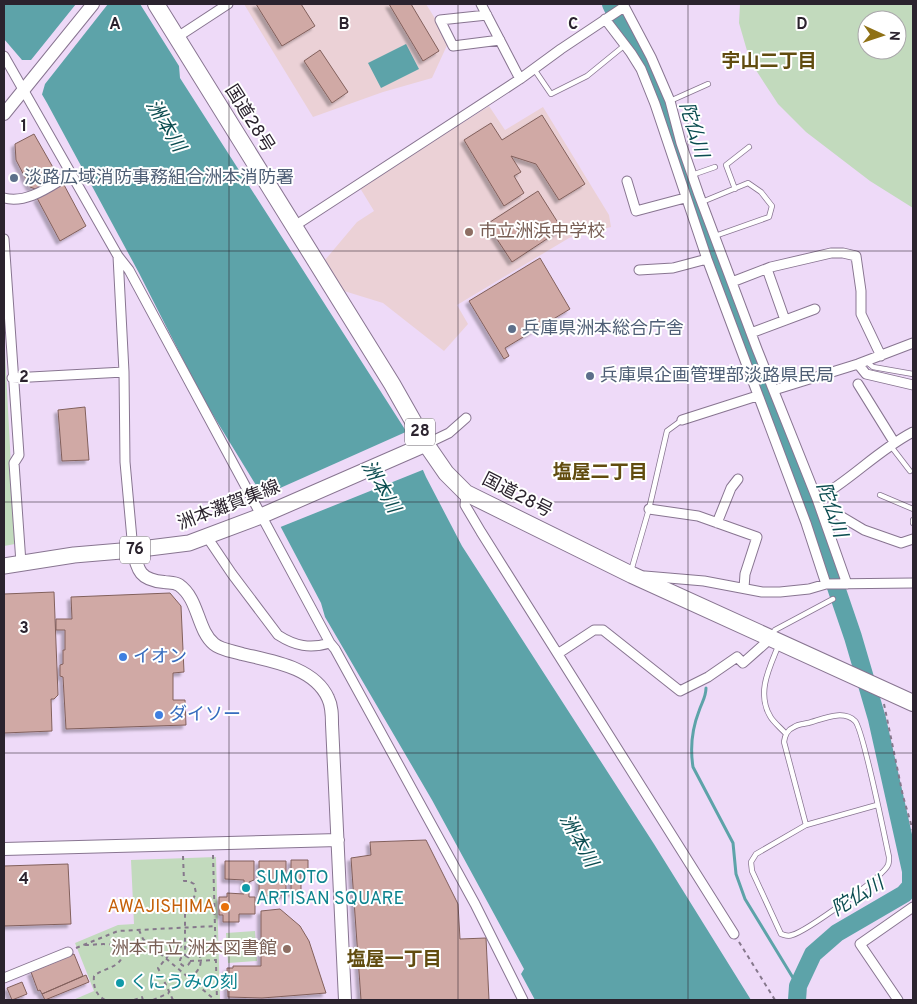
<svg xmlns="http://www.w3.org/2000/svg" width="917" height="1004" viewBox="0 0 917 1004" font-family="Overpass,'Noto Sans JP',sans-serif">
  <defs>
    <filter id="shadow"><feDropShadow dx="-3.5" dy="3.5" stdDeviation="1" flood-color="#0004"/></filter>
  </defs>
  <rect width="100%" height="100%" fill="#eedaf8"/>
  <path fill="#ebd1d6" d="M244 4H426L449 41 432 78 383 92 313 117Z
    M489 106 505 130 543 107 609 215 611 227 569 238 457 305 468 324 444 351 383 303 344 291 325 260 357 222 374 211 360 188Z"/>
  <path fill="#c2dabd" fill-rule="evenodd" d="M740 4H913V208L870 181 806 132 778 104 750 61 739 23ZM867 20H897V50H867Z
    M4 332 15 544 4 546Z
    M216 857 220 1000H73L94 991 75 943 118 925 134 924 131 860Z
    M255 931 257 961 228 963 226 933Z"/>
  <path fill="#5da3a9" d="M4 4H140L179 66 180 78 406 431 426 477 462 546 654 844 751 1000H535L521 974 524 969 432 800 325 617 321 603 276 518 202 397 139 273 47 103 22 60 4 39Z
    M406 44 419 69 381 88 368 63Z"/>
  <path fill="#eedaf8" d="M76 4H108L45 84 41 98 19 60H31Z
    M408 431 425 469 278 528 260 497Z"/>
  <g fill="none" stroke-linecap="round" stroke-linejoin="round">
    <path stroke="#5da3a9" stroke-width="3" d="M706 688C706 697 702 702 699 711 692 729 690 748 693 767L733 843 736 874 745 899 798 986"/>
    <path stroke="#5da3a9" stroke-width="18" d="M611 4 624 31 640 52 662 102 688 185 810 511 853 637 877 719 911 871V886L904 894 837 933 813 954 798 986 797 1000"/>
  </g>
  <path fill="#d0a9a5" stroke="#82605c" filter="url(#shadow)" d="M256 4H301L315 26 282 46Z
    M389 4H411L439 51 423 61Z
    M320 50 348 92 332 103 304 61Z
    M542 115 585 184 559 200 536 164 511 156 521 172 514 176 524 193 504 206 464 140 491 123 502 140Z
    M34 134 59 178 38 190 30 187 16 160 15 144Z
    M63 183 86 226 60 241 37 198Z
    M538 191 562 229 512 262 487 224Z
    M540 258 570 309 505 348 509 356 504 359 469 301Z
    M85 407 89 460 62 461 58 410Z
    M54 592 58 695 54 699H51L52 731 4 733V594Z
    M170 593 181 606 184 672 173 673V700H185L186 725 66 729 63 677 60 676V665L63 664V650H65V630H56V619H72L71 597Z
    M426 840 458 904 460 939 486 938 489 1000H361L351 858 371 855 370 842Z
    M291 860H308V872H301V893H291Z
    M225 861H254V880L249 882V897H255V914H239V922H223V915H219V897H227V893L244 894V880L225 879Z
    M259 861H286V895L259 896Z
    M68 864 71 924 4 926V866Z
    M280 909 300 926 309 941 326 993 262 998 228 997 227 968H233V966H261V911Z
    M74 954 83 976 42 994 40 990 38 991 31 972Z
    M86 975 89 982 45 1000 42 994Z
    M22 982 27 994 12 1000 7 988Z"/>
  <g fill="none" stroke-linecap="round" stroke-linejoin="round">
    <g stroke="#887591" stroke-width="6">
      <path id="lane" d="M534 69 551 94 587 76 625 45
        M670 101 708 84
        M692 175 715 167
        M735 189 726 165 749 147
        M702 202 748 183 761 192 772 206 769 217 715 236
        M867 362 873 367 913 374
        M890 445 910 471
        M880 495 913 509
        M913 520V523
        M631 571 649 509 667 431 682 420
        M772 635 775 630 833 599
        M779 644C770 667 756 692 770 716 773 722 781 728 786 734
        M806 825 784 742C785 735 787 730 794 727 798 724 804 724 808 723 823 719 843 709 855 721 863 728 885 839 889 857 889 860 889 863 888 865 884 876 805 932 792 935 788 937 785 935 781 934L752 871 751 862 756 854 806 825 877 805"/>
    </g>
    <g stroke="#887591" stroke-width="11">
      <path id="street" d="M481 4 520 79
        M623 4 651 57 670 101 681 143 699 195 757 349 817 499 847 584
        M487 15 440 20 453 46 500 40
        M605 19 631 53 641 69 655 104 707 259 806 523 826 584
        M176 38 228 4
        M4 56 118 256 129 270 330 643 335 649 475 904 523 1000
        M627 181 636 211 685 198
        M4 198C28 204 50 186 71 174
        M293 227 520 79 561 49 624 7
        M4 239 19 455 14 463 21 563
        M118 256 124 372 125 462 133 550
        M767 269 785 320
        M639 270 673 268 707 259
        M732 282 771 267 831 253H843L856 256 861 291V314L881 356
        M751 333 815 309
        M858 364 866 374 913 385
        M12 378 124 372
        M858 384 894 442
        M774 390 858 364 913 343
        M682 420 757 396
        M426 444 449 433 466 418
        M466 493 465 505 481 532 734 934
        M817 499C851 480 878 450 913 432
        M649 509 698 516 757 537 745 574 744 588
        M822 512 832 511 864 530 901 543 913 539
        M717 523 731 488 738 479
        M207 537 232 574 278 635C295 646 310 649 330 643
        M645 576 704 581 762 592H780L809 589 826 584 913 583
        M559 653 594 630H603L680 691 708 677 737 657 743 663 770 639
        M4 978 68 952
        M898 1000 860 944 913 907"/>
    </g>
    <g stroke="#887591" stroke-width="14">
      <path id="secondary" d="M4 114 93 4
        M133 550C138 571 140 580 164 582 169 583 174 582 179 585 199 599 197 630 214 644 221 650 233 651 242 654 271 661 314 667 328 698 332 706 332 715 332 724L345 1000
        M4 849 338 840"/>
    </g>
    <g stroke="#887591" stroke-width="17">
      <path id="primary" d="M4 566 74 555 133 550 189 543 261 516 426 444"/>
    </g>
    <g stroke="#887591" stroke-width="18">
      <path id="highway" d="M156 4 392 384 426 444 446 473 466 493 632 575 913 703"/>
    </g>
    <path stroke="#86788c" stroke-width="2" stroke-dasharray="4 4" stroke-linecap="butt" d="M884 704 903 796 913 831
      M213 855 217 1000
      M183 856 184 881H189L194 884 196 893 192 901 185 903V956
      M139 930 143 939 215 1000
      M739 942 775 1000
      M85 945C97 945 113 941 122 950 125 968 104 967 94 976 93 987 96 995 105 1000
      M76 948 118 931 216 926
      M180 961a5 5 0 1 1 10 0a5 5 0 1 1-10 0Z
      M190 961 216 960
      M134 1000 142 997 143 1000
      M153 1000 169 993
      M173 1000 158 968C164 962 170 951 178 948 190 941 204 953 200 966 198 971 194 975 190 979"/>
    <use href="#lane" stroke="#fff" stroke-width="4.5"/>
    <use href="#street" stroke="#fff" stroke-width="9"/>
    <use href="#secondary" stroke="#fff" stroke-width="12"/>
    <use href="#primary" stroke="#fff" stroke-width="15"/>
    <use href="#highway" stroke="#fff" stroke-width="16"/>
  </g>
  <path fill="none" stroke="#2b232e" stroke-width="1" stroke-opacity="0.55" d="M229 4V1000M458 4V1000M688 4V1000M4 251H913M4 502H913M4 753H913"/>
  <g fill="#5c6f8a" stroke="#fff" stroke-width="2">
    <circle cx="14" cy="178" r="5"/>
    <circle cx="512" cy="329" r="5"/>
    <circle cx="590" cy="376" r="5"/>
  </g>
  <g fill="#8d6e63" stroke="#fff" stroke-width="2">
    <circle cx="469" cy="232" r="5"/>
    <circle cx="287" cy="949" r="5"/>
  </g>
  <g fill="#3f7fe0" stroke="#fff" stroke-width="2">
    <circle cx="123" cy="657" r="5"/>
    <circle cx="159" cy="715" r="5"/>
  </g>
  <g fill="#0f9aa8" stroke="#fff" stroke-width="2">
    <circle cx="246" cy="888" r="5"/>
    <circle cx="120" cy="983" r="5"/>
  </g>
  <circle fill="#e8710a" stroke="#fff" stroke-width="2" cx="225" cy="907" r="5"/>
  <g text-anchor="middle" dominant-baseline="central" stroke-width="4" stroke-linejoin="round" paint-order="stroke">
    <g fill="#fff" stroke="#6b656d" stroke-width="1">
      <rect x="405" y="418.5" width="30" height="27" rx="4"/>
      <rect x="120" y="536.5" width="30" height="27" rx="4"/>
    </g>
    <g font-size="16" font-weight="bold" fill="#2b232e">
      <text x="420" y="432">28</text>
      <text x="135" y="550">76</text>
    </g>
    <g font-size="18" fill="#2b232e" stroke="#fff">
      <text transform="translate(249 119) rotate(58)">国道28号</text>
      <text transform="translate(517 496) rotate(27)">国道28号</text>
      <text transform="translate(229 506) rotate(-21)">洲本灘賀集線</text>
    </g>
    <g font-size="18" fill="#4e5e75" stroke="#fff" text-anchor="start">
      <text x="24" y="178">淡路広域消防事務組合洲本消防署</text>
      <text x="522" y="329">兵庫県洲本総合庁舎</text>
      <text x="600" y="376">兵庫県企画管理部淡路県民局</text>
    </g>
    <g font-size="18" fill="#785e54" stroke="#fff" text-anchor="start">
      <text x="479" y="232">市立洲浜中学校</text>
      <text x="277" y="949" text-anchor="end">洲本市立 洲本図書館</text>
    </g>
    <g font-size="18" fill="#366cbe" stroke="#fff" text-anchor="start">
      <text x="133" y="657">イオン</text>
      <text x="169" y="715">ダイソー</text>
    </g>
    <g font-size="18" fill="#0d838f" stroke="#fff" text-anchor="start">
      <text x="256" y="878">SUMOTO<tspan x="256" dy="21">ARTISAN SQUARE</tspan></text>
      <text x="130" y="983">くにうみの刻</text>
    </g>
    <g font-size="18" fill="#c56008" stroke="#fff" text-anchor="end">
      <text x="215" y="907">AWAJISHIMA</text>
    </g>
    <g font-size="19" font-weight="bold" fill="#614c0f" stroke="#fff">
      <text x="769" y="62">宇山二丁目</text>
      <text x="600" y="473">塩屋二丁目</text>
      <text x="394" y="960">塩屋一丁目</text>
    </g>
    <g font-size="19" font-style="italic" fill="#0b4c50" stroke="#fff">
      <text transform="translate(165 126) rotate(59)">洲本川</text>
      <text transform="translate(693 130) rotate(73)">陀仏川</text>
      <text transform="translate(380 487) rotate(60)">洲本川</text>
      <text transform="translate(831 510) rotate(71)">陀仏川</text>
      <text transform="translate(578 841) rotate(61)">洲本川</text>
      <text transform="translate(858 897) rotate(-31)">陀仏川</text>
    </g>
  </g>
  <g font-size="16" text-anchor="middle" font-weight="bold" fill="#2b232e" stroke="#fff" stroke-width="4" stroke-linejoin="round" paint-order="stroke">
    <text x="115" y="29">A</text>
    <text x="344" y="29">B</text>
    <text x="573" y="29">C</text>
    <text x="802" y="29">D</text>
    <text x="24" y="131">1</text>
    <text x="24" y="382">2</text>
    <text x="24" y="633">3</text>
    <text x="24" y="884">4</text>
  </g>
  <rect width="917" height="1004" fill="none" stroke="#2b232e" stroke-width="10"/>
  <g transform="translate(882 35) rotate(93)"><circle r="24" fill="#ffffff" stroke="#aaa7ab"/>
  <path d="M0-4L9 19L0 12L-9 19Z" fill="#8f7115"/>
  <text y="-8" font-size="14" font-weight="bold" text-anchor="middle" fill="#2b232e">N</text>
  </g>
</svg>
